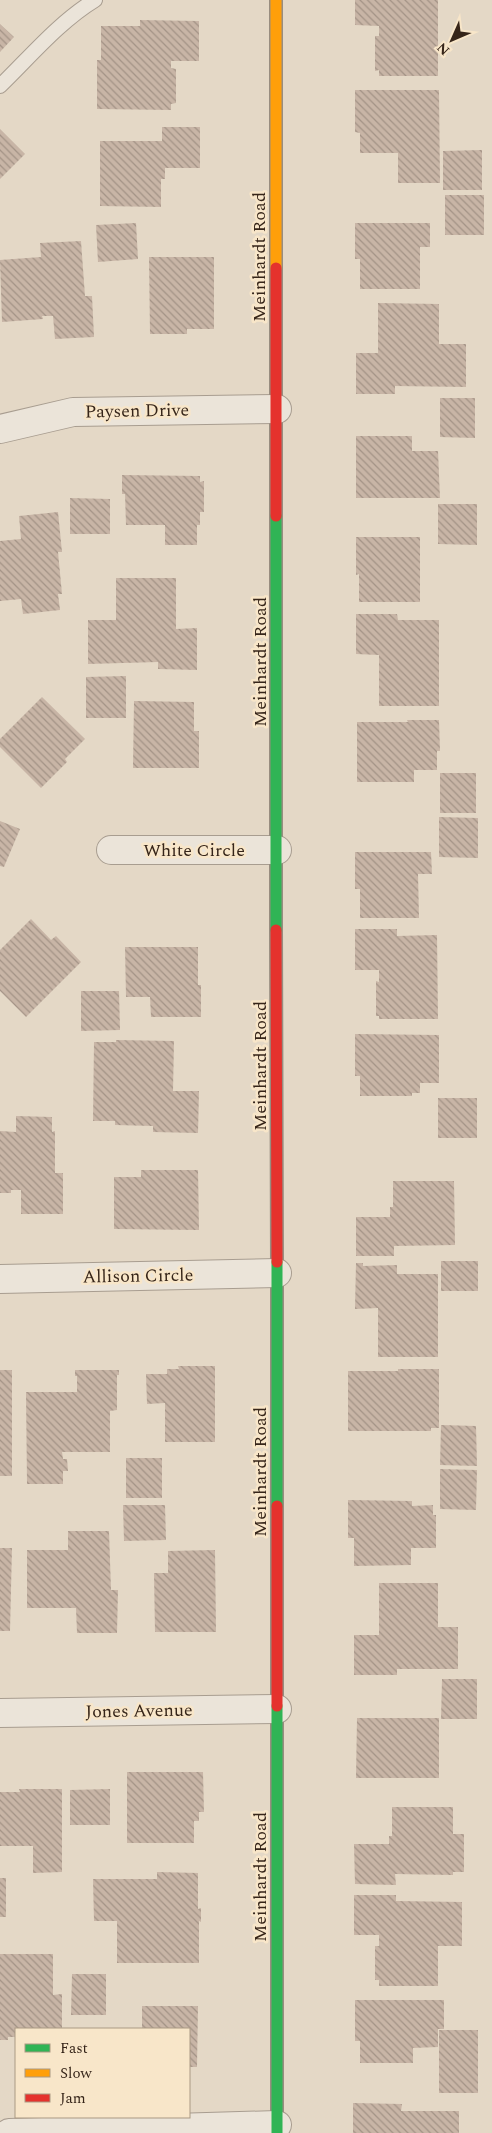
<svg xmlns="http://www.w3.org/2000/svg" width="492" height="2133" viewBox="0 0 492 2133" font-family="Spectral,serif">
  <defs>
    <pattern id="building-back-hatch" width="6" height="6" patternUnits="userSpaceOnUse" patternTransform="scale(1.25)"><rect width="6" height="6" fill="#c8b5a6"/><path d="M-1 5l2 2M0 0l6 6M5-1l2 2" fill="none" stroke="#a39386"/></pattern>
  </defs>
  <rect width="100%" height="100%" fill="#e4d8c6"/>
  <path fill="url(#building-back-hatch)" d="M355 0H438V76H379V70L375 71V36H379V26L355 25Z
    M140 20 199 21V61H171V68L176 69V103L171 104V110L97 109V60H101V26H140Z
    M0 24 14 37 0 52Z
    M355 90H439L440 183H398V153H360V133L355 132Z
    M162 127H200V168H165V179H161V207L100 206V141H162Z
    M0 129 25 154 0 179Z
    M482 150V190H443V151Z
    M445 195H484V235H445Z
    M136 223 138 259 98 262 96 225Z
    M355 223H430V247H420V289H360V259H355Z
    M81 241 85 296H92L94 337 55 339 53 316H42L43 319 2 322 0 260 41 257 40 243Z
    M149 257H214V329H187V334H150Z
    M378 303 439 304V344H466V387L395 386V394H356V353H378Z
    M440 398H475V438L440 437Z
    M356 436H412V451H438L440 498H356Z
    M122 475 200 476V482L204 481V512H200V525H197V545H165V525H126L125 494H122Z
    M70 498 110 499V534H70Z
    M438 504H477V545L438 544Z
    M58 512 62 552H58L62 594H58L60 610 23 614 21 599 0 601V541L21 539 19 516Z
    M356 537H420V602H359V574L356 575Z
    M116 578H176V629L197 628V670L158 669V662L88 664V620H116Z
    M356 614H397L398 620H439V706H379V655L356 654Z
    M126 676V718H86V677Z
    M42 697 85 739 65 759 67 762 41 788 0 747V739Z
    M134 701 194 702V731H199V768H133Z
    M407 720H439L440 751H437V770H414V782H357V722H408Z
    M440 773H476V813H440Z
    M439 817 478 818V858L439 857Z
    M0 821 20 829 4 867 0 866Z
    M355 852H431L432 874H418L419 918H360V889H355Z
    M31 919 51 940 56 936 81 962 26 1017 0 991V950Z
    M355 929H397V936L437 935 438 1019H379V1016H376V981L379 982V970H355Z
    M125 947H198V985H201V1017H151L150 997H126Z
    M81 991H119L120 1030 81 1031Z
    M355 1034 439 1035V1083H420V1093H412V1096H360V1076H355Z
    M116 1040 174 1041 173 1091H199L198 1133 153 1132V1126L115 1125V1121H93L94 1042H116Z
    M438 1098H477V1138H438Z
    M16 1116 52 1117V1132L55 1131V1173H63V1214H21V1190H11V1193H0V1131L16 1132Z
    M141 1170H198L199 1230 114 1229V1177H141Z
    M393 1181H454L455 1245 394 1246V1256H356V1217H390V1207H393Z
    M441 1261H478V1291H441Z
    M356 1263H363V1266L397 1265V1274H438V1357H378V1308L355 1309Z
    M178 1366H215V1442H165V1403L147 1404 146 1374H167V1369H179Z
    M398 1369H439V1428H431V1431H348V1371H398Z
    M0 1370H12V1476H0Z
    M75 1370H119V1375H117V1410L110 1411V1452H62L63 1459H67L68 1471H63V1484H27L26 1392H77V1376H75Z
    M441 1425 476 1426 477 1466 440 1465Z
    M126 1458H162V1498H126Z
    M440 1469 477 1470 476 1510 440 1509Z
    M348 1500 412 1501V1506L433 1505V1515H436V1548H411V1565L354 1566V1538H348Z
    M123 1505H165L166 1540 124 1541Z
    M68 1531H109L111 1590H118L117 1633H77L76 1608H27V1550H68Z
    M0 1548H12L10 1631H0Z
    M215 1550 216 1632H155L154 1573H168V1551Z
    M379 1583H438V1627H458V1669H397V1675H354V1635H379Z
    M442 1679H477V1719H441Z
    M357 1718H439V1778H356Z
    M127 1772H203L204 1812H199V1821H194V1843H127Z
    M19 1789H62V1872L33 1873V1846H0V1792H20Z
    M110 1789V1825H70V1790Z
    M392 1807H453V1834H464V1872H453V1875L395 1874 396 1885 355 1884 354 1844H389V1836H392Z
    M157 1872 198 1873V1909L201 1908V1922L199 1921V1963H117V1921H94L93 1879H157Z
    M0 1878H6V1917H0Z
    M354 1895H396V1901L462 1902V1946H438V1986H379V1980H375V1946H379V1935H354Z
    M0 1954H53V1995L62 1994V2029H16V2037H8V2040H0Z
    M72 1974H106V2015H71Z
    M355 2000H444V2029H438V2047L413 2048V2063H360V2041H355Z
    M142 2006H198L197 2067H189V2029H142Z
    M439 2030H478V2093H439Z
    M353 2103 402 2104 401 2111H459V2133H353Z"/>
  <g fill="none" stroke-linecap="round" stroke-linejoin="round">
    <g stroke="#a89d90" stroke-width="16">
      <path id="lane" d="M0 86C30 57 59 22 95 0"/>
    </g>
    <g stroke="#a89d90" stroke-width="30">
      <path id="street" d="M0 429 73 412 277 409
        M111 850H277
        M0 1279 277 1273
        M0 1713 277 1709
        M9 2133 277 2125"/>
    </g>
    <g stroke="#988d80" stroke-width="14">
      <path id="fast" d="M276 516V930
        M277 1262V1506
        M277 1706V2133"/>
    </g>
    <g stroke="#988d80" stroke-width="14">
      <path id="slow" d="M276 0V268"/>
    </g>
    <g stroke="#988d80" stroke-width="14">
      <path id="jam" d="M276 268V516
        M276 930 277 1262
        M277 1506V1706"/>
    </g>
    <use href="#lane" stroke="#ebe4d9" stroke-width="14"/>
    <use href="#street" stroke="#ebe4d9" stroke-width="28"/>
    <use href="#fast" stroke="#30b455" stroke-width="11"/>
    <use href="#slow" stroke="#ff9f0a" stroke-width="11"/>
    <use href="#jam" stroke="#e5322d" stroke-width="11"/>
  </g>
  <g text-anchor="middle" dominant-baseline="central" stroke-width="5" stroke-linejoin="round" paint-order="stroke">
    <g font-size="18" fill="#362519" stroke="#f8e6c9">
      <text transform="translate(259 257) rotate(-90)">Meinhardt Road</text>
      <text transform="translate(137 411) rotate(-1)">Paysen Drive</text>
      <text transform="translate(260 662) rotate(-90)">Meinhardt Road</text>
      <text x="194" y="850">White Circle</text>
      <text transform="translate(260 1066) rotate(-90)">Meinhardt Road</text>
      <text transform="translate(138 1276) rotate(-1)">Allison Circle</text>
      <text transform="translate(260 1472) rotate(-90)">Meinhardt Road</text>
      <text transform="translate(139 1711) rotate(-1)">Jones Avenue</text>
      <text transform="translate(260 1877) rotate(-90)">Meinhardt Road</text>
    </g>
  </g>
  <rect x="15" y="2028" width="175" height="90" fill="#f8e6c9" stroke="#aa9983"/>
  <rect x="25" y="2044" width="25" height="8" fill="#30b455" stroke="#aa9983"/>
  <text x="60" y="2053" font-size="15" fill="#362519">Fast</text>
  <rect x="25" y="2069" width="25" height="8" fill="#ff9f0a" stroke="#aa9983"/>
  <text x="60" y="2078" font-size="15" fill="#362519">Slow</text>
  <rect x="25" y="2094" width="25" height="8" fill="#e5322d" stroke="#aa9983"/>
  <text x="60" y="2103" font-size="15" fill="#362519">Jam</text>
  <g transform="translate(452 40) rotate(225)" stroke="#f8e6c9" stroke-width="4" paint-order="stroke">
  <path d="M0-4L9 19L0 12L-9 19Z" fill="#362519"/>
  <text y="-8" font-size="14" font-weight="bold" text-anchor="middle" fill="#362519">N</text>
  </g>
</svg>
